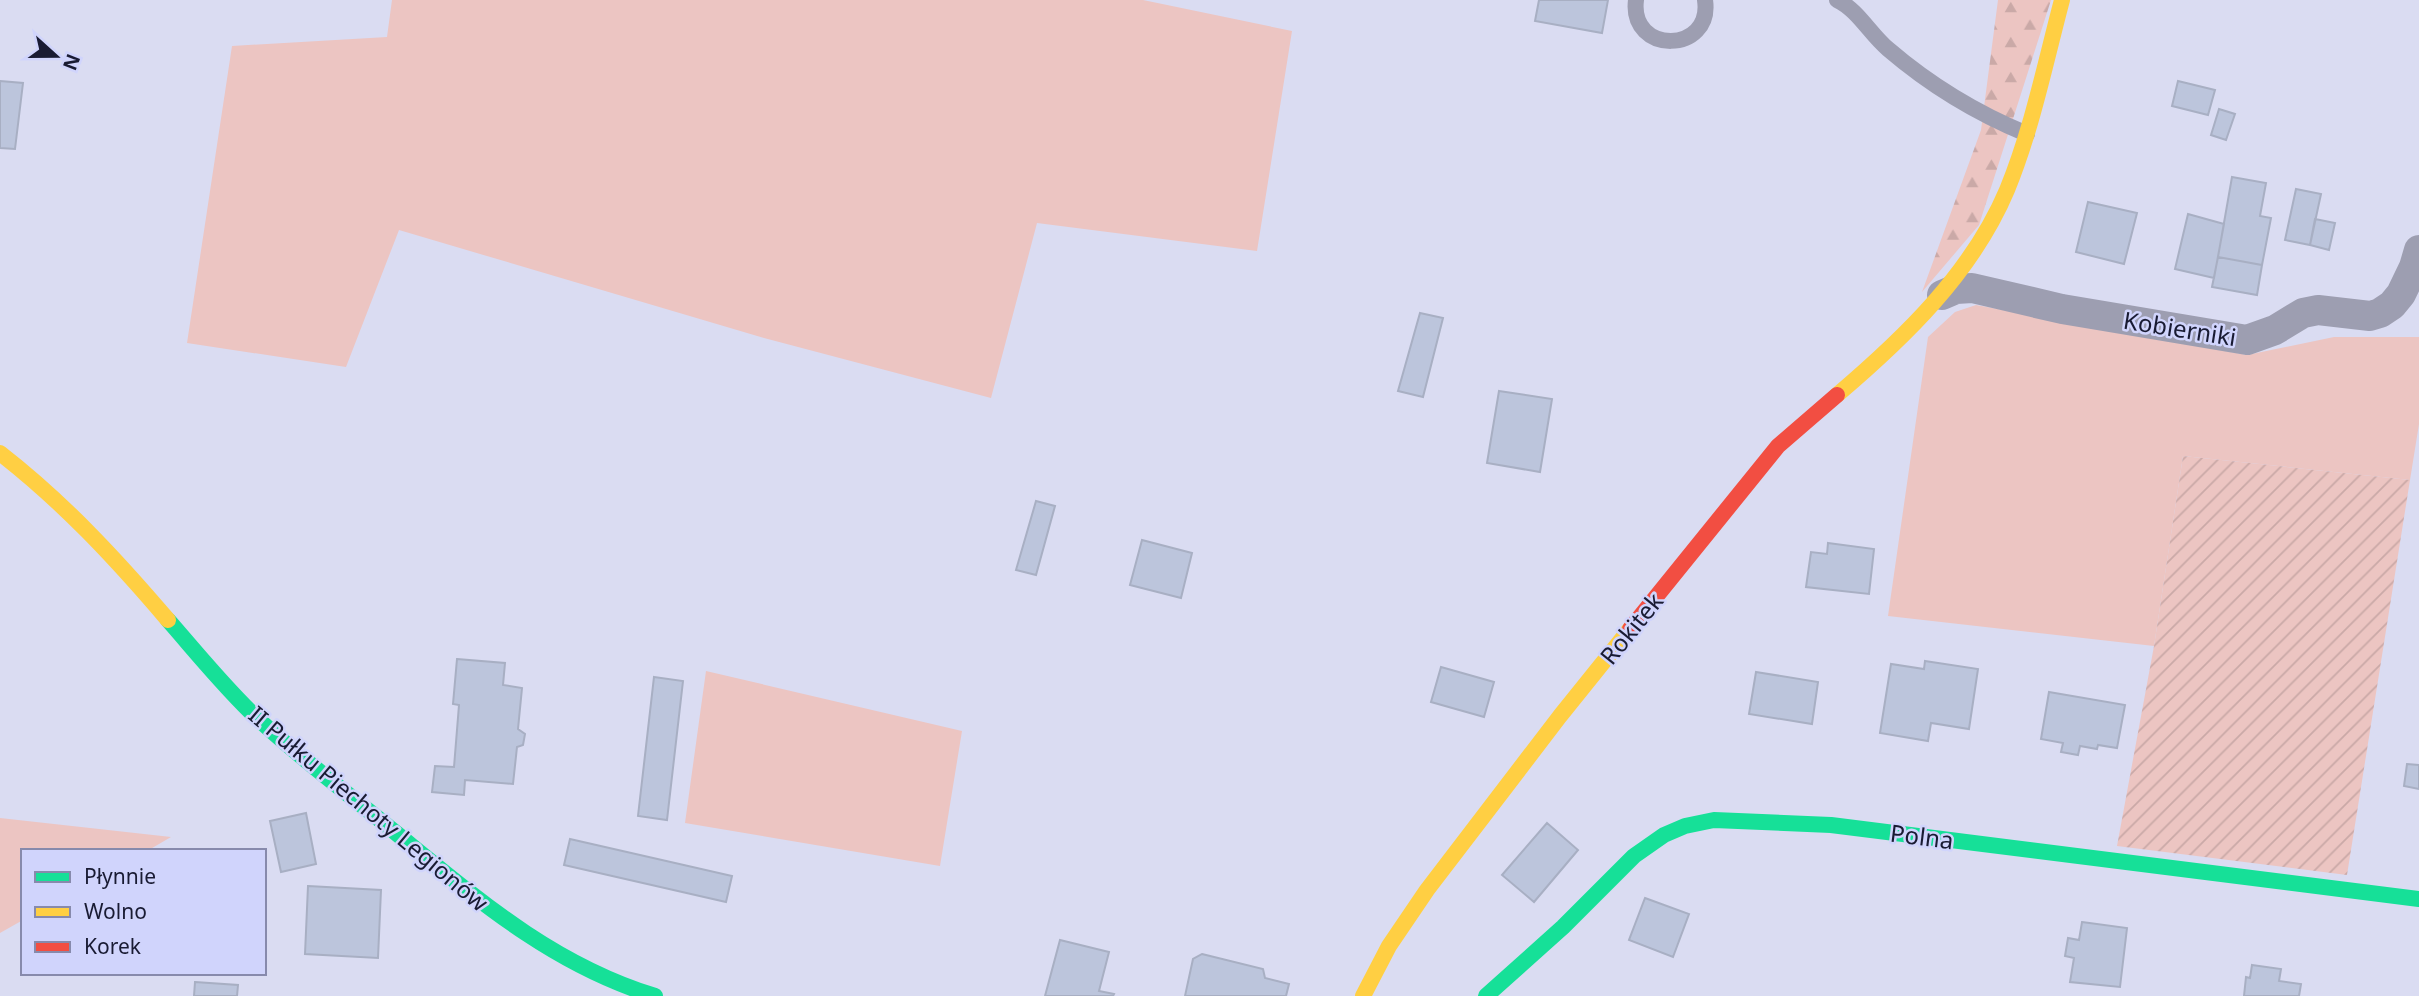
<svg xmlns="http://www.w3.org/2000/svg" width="2419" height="996" viewBox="0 0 2419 996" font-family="'Noto Sans',sans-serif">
  <defs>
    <pattern id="forest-firs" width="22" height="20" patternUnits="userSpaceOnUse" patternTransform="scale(1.75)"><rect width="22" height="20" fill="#ecc5c2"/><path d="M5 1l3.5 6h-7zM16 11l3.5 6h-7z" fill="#caa9a7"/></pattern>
    <pattern id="garden-furrows" width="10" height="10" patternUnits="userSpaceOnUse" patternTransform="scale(1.75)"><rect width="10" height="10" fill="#ecc5c2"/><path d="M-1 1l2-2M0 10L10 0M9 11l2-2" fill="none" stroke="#caa9a7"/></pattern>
  </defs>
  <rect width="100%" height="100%" fill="#dadcf2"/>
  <path fill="#ecc5c2" d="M392 0H1143L1292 31 1257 251 1037 223 991 398 764 338 399 230 346 367 187 343 232 46 387 37Z
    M1976 305 2247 355 2334 337H2419V424L2410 480 2183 456 2154 646 1888 616 1928 337 1955 312Z
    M706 671 962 731 940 866 685 823Z
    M0 818 171 837 147 851H23V920L0 933Z"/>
  <path fill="url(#forest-firs)" d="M1998 0H2051L1979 225 1922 292 1981 130Z"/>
  <path fill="url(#garden-furrows)" d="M2183 456 2410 480 2347 875 2117 846 2154 646Z"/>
  <path fill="#bcc5dc" stroke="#a8afc3" stroke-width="2" d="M1539 0H1608L1602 33 1535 21Z
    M0 81 23 83 15 149 0 148Z
    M2178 81 2215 90 2208 115 2172 106Z
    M2219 109 2235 114 2226 140 2211 135Z
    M2232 177 2266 183 2260 216 2271 218 2262 265 2218 257Z
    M2296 189 2321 194 2310 245 2285 240Z
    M2088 202 2137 213 2124 264 2076 252Z
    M2188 214 2224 224 2214 278 2175 269Z
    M2315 219 2335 223 2329 250 2310 245Z
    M2218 257 2262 265 2257 295 2212 287Z
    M1420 313 1443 318 1423 397 1398 391Z
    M1499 391 1552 399 1540 472 1487 463Z
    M1036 501 1055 506 1036 575 1016 570Z
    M1142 540 1192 553 1181 598 1130 585Z
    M1828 543 1874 549 1869 594 1806 587 1811 552 1827 554Z
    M457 659 505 663 503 685 522 688 518 729 525 734 523 745 517 747 513 784 465 780 464 795 432 792 435 766 454 767 459 705 453 704Z
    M1925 661 1978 669 1969 729 1931 723 1928 741 1880 733 1891 664 1924 669Z
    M1441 667 1494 682 1484 717 1431 702Z
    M1756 672 1818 682 1812 724 1749 714Z
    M654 677 683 681 667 820 638 816Z
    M2049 692 2125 705 2117 748 2098 745 2097 749 2080 746 2078 755 2061 752 2063 743 2041 739Z
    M2407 764 2419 765V789L2404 786Z
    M306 813 316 864 281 872 270 821Z
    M1547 823 1578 850 1534 902 1502 875Z
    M570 839 732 876 726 902 564 865Z
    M308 886 381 890 378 958 305 954Z
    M1645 898 1689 914 1673 957 1629 940Z
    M2082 922 2127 928 2120 987 2070 982 2074 958 2065 956 2068 938 2079 940Z
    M1060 940 1109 952 1099 991 1114 994 1113 996H1045Z
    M1202 954 1263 969 1265 978 1289 984 1286 996H1185L1193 959Z
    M2252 965 2281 969 2279 981 2301 984 2299 996H2244L2246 977 2250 978Z
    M195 982 238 985 237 996H194Z"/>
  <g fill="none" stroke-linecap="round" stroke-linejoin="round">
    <path stroke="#9d9eb1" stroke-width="16" d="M1636 0C1629 55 1713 54 1705 0
      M1837 0C1858 10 1870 34 1888 49 1930 85 1976 113 2027 134"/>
    <path stroke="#9d9eb1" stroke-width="30" d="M1942 295 1956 289 1972 288 2062 309 2247 340 2275 330 2303 313 2318 310 2370 316 2380 313 2392 305 2401 294 2414 267 2419 250"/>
    <path stroke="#16e098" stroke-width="16" d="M168 620C197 653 225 688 257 718 301 759 350 795 396 833 477 899 553 965 655 996
      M1486 996 1563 927 1634 856 1664 835 1685 826 1714 820 1831 825 2419 899"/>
    <path stroke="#ffcf43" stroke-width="16" d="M1837 395C1904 338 1972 273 2007 190 2032 129 2045 64 2062 0
      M0 453C63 502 116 559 168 620
      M1363 996 1389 946 1427 890 1560 716 1630 629"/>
    <path stroke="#f24e42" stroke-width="16" d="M1630 629 1778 446 1837 395"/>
  </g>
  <g text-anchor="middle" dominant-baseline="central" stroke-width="5" stroke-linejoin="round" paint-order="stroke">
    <g font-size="24" fill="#191b33" stroke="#d0d4fc">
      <text transform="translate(2180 328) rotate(9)">Kobierniki</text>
      <text transform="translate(1631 628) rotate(-51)">Rokitek</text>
      <text transform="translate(369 808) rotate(40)">II Pułku Piechoty Legionów</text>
      <text transform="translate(1922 836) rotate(7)">Polna</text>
    </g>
  </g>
  <rect x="21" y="849" width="245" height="126" fill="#d0d4fc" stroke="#878aac" stroke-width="2"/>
  <rect x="35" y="872" width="35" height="10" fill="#16e098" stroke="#878aac" stroke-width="2"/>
  <text x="84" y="884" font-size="21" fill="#191b33">Płynnie</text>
  <rect x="35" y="907" width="35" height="10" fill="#ffcf43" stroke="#878aac" stroke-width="2"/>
  <text x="84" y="919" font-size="21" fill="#191b33">Wolno</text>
  <rect x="35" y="942" width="35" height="10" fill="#f24e42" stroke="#878aac" stroke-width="2"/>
  <text x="84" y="954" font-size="21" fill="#191b33">Korek</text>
  <g transform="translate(56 56) rotate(111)" stroke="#d0d4fc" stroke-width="5" paint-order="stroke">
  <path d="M0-5L12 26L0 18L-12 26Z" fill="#191b33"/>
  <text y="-10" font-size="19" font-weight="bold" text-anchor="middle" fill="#191b33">N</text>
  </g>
</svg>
